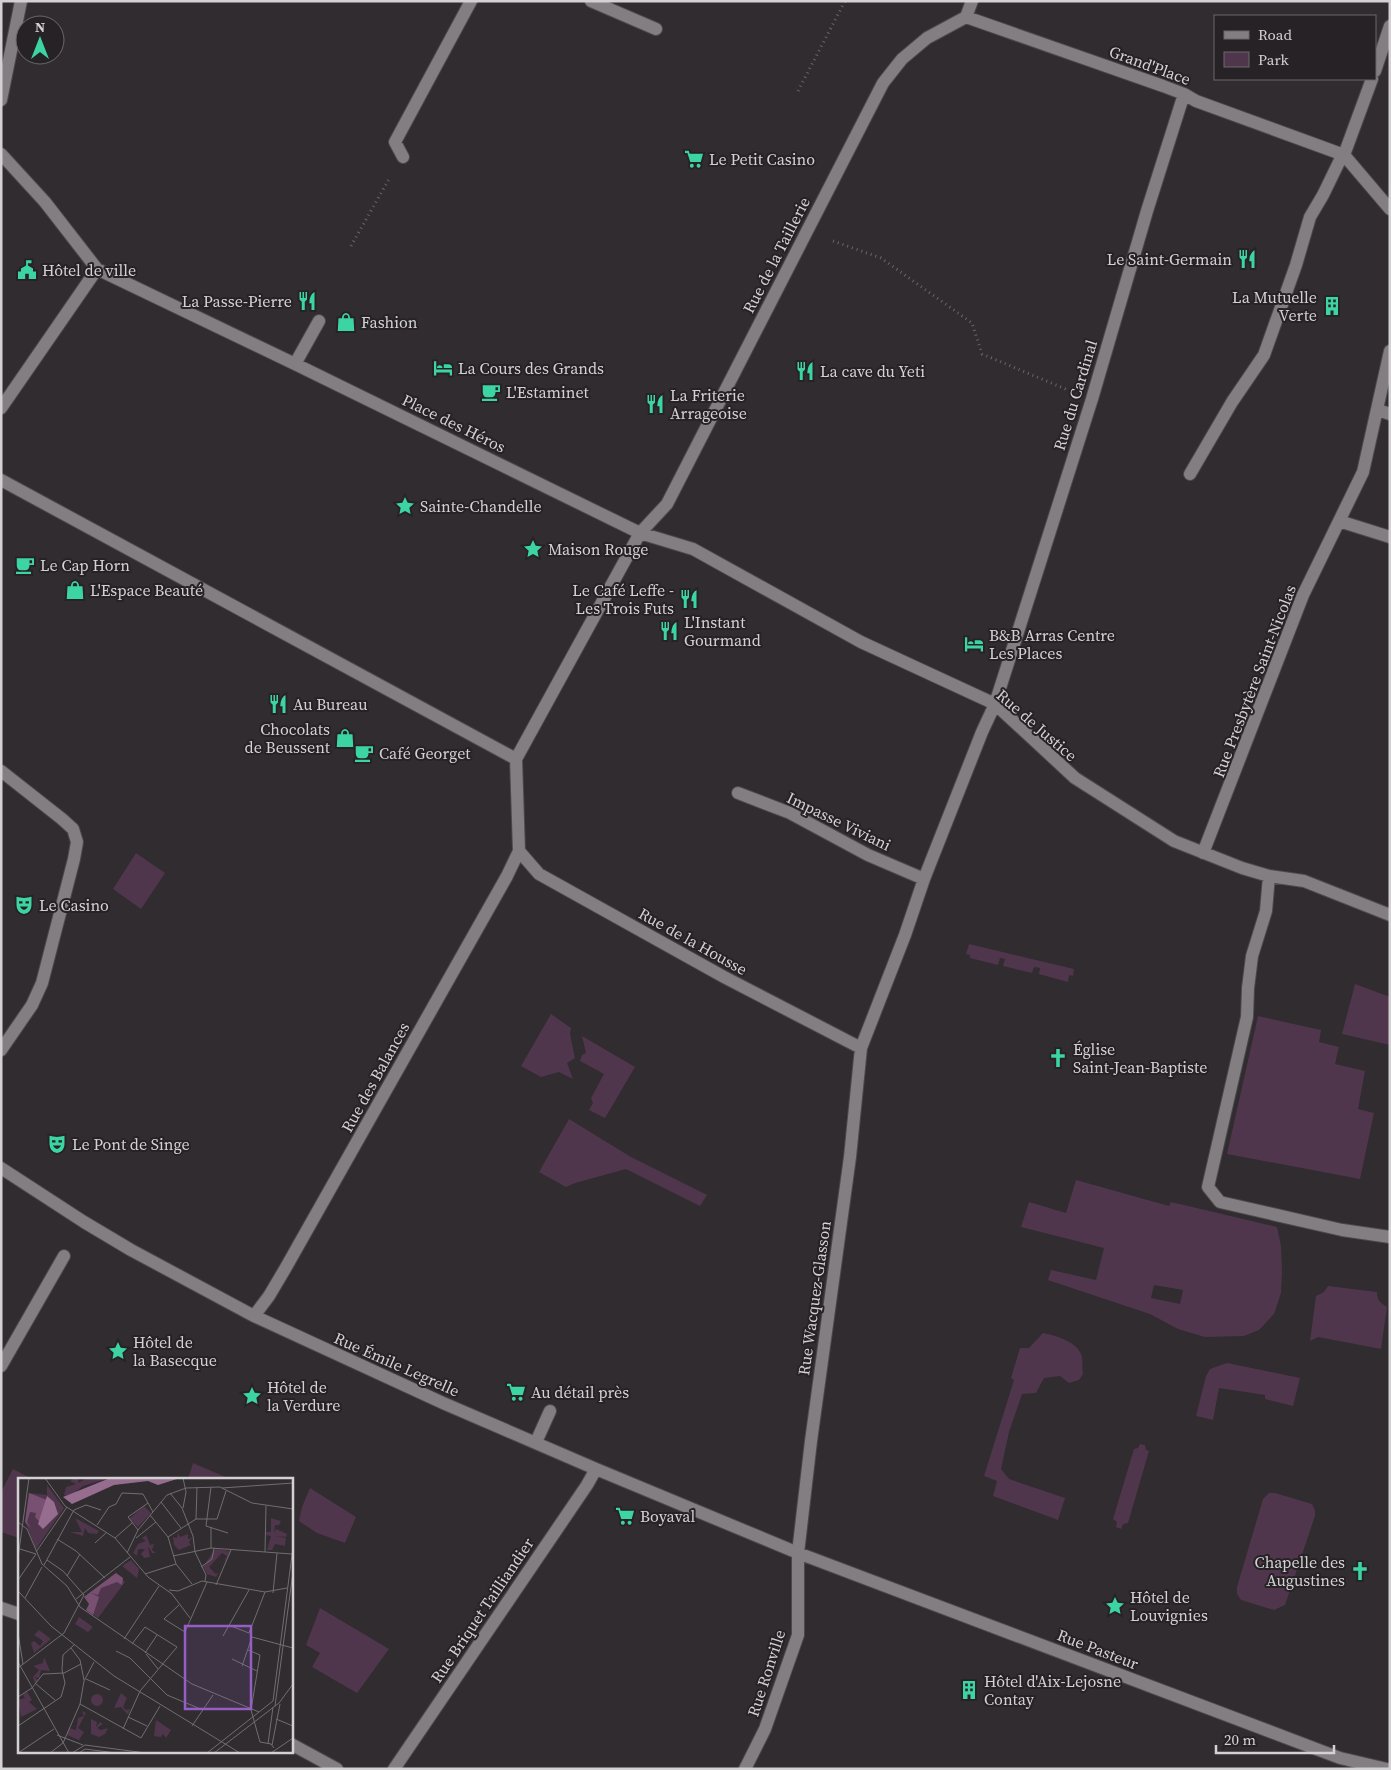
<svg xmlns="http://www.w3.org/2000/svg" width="1391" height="1770" viewBox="0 0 1391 1770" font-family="'Source Serif 4',serif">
  <rect width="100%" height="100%" fill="#302c2f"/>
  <path fill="#50364c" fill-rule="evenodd" d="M136 853 165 873 141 909 113 889Z
    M969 944 1074 969 1073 976 1069 975 1068 982 1039 974 1040 968 1034 967 1032 973 1003 966 1005 959 1000 958 998 965 970 958V955L966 954Z
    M1355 984 1390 997V1045L1342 1034Z
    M551 1014 571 1028 570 1034 575 1058 567 1063 573 1079 559 1072 541 1077 521 1066Z
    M1258 1016 1321 1030 1319 1042 1339 1047 1335 1064 1365 1071 1358 1109 1374 1113 1360 1179 1227 1154Z
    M582 1036 635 1067 605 1118 589 1110 593 1103 591 1098 604 1074 580 1061 582 1055 586 1053Z
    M569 1119 631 1157 707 1195 700 1206 626 1169 575 1183 566 1187 539 1172Z
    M1076 1180 1169 1206 1171 1202 1277 1227 1281 1246 1282 1272 1281 1293 1274 1314 1259 1330 1244 1336 1205 1337 1178 1329 1150 1314 1048 1280 1051 1270 1096 1280 1104 1248 1021 1227 1029 1202 1066 1213ZM1154 1285 1183 1290 1180 1304 1151 1298Z
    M1328 1286 1377 1292C1377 1300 1380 1303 1387 1307L1381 1349 1318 1337 1310 1341 1316 1296 1324 1292Z
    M1043 1333C1054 1335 1076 1341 1081 1354 1083 1359 1082 1368 1083 1374L1079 1380 1069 1383 1060 1376 1044 1378 1036 1393 1022 1394 1009 1432 1001 1469 1009 1479 1065 1498 1058 1520 993 1496 997 1481 984 1476 1014 1380 1011 1378 1020 1348H1029Z
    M1227 1363 1300 1378 1293 1406 1265 1399V1395L1219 1388 1213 1420 1196 1416 1206 1376 1210 1369Z
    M1140 1444 1145 1445 1146 1450 1149 1451 1128 1523 1123 1524 1121 1529 1116 1527 1117 1522 1113 1519 1134 1449 1138 1448Z
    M193 1463 230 1479H188Z
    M13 1469 32 1479H19V1538L1 1532V1492Z
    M310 1488 356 1517 345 1543 317 1533 299 1521 302 1507Z
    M1269 1493H1275L1312 1504 1315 1510V1516L1285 1605 1274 1610 1241 1600 1237 1594V1587L1263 1499Z
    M320 1608 389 1649 357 1693 312 1667 320 1653 306 1645Z"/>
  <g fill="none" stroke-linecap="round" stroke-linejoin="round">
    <g stroke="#4c494c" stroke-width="14">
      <path id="minor" d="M591 1 656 29
        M966 17 1163 86 1184 94 1196 101 1344 155 1390 209
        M966 17 972 1
        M1375 71 1390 26
        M1 100 21 1
        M1 154 45 202 97 269 295 364 640 533 693 549 861 642 995 704 1075 778 1174 841 1242 868 1269 876 1304 881 1390 915
        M403 157 395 142 471 1
        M295 364 319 321
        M1 408 97 269
        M1378 410 1390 414
        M1190 474 1232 402 1264 355 1296 265 1310 217 1323 195 1340 160 1344 155 1372 79
        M1 480 516 759
        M1339 521 1390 537
        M1 771 62 819 73 829 77 842 74 859 42 983 32 1005 1 1050
        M738 793 790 813 868 855 924 879
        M519 851 539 874 724 977 861 1048
        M1203 853 1303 595 1363 472 1390 351
        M1269 876 1266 911 1252 956 1248 988 1247 1017 1208 1187 1220 1202 1342 1230 1390 1237
        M1 1168 84 1222 131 1250 254 1316 443 1403 596 1469 798 1553 1340 1758 1387 1769
        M254 1316 269 1296 285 1269 507 876 519 851 516 759 640 533 667 504 883 83 902 59 927 38 966 17
        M1 1366 64 1256
        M536 1442 550 1411
        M1 1608 19 1614
        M291 1744 337 1769
        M394 1769 587 1485 596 1469
        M745 1769 765 1729 798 1635V1553L811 1441 850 1157 861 1048 905 935 924 879 982 732 995 704 1092 399 1147 211 1184 94"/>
    </g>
    <path stroke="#696669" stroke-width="3" stroke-dasharray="1 4" stroke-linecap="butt" d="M798 91 845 1
      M833 241 881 258 972 323 982 354 1068 390
      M351 246 389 179"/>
    <use href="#minor" stroke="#837e82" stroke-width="12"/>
  </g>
  <defs>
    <g id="supermarket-bare" transform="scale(1.5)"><path d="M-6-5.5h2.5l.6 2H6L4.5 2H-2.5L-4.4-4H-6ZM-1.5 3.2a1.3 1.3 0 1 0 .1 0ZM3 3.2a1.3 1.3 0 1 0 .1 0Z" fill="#3dd4a3" stroke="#262225" stroke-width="2.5" paint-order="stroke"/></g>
    <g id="restaurant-bare" transform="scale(1.5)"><path d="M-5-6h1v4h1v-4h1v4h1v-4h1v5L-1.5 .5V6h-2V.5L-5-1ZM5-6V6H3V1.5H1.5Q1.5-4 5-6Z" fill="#3dd4a3" stroke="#262225" stroke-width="2.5" paint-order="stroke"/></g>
    <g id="civic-bare" transform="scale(1.5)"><path d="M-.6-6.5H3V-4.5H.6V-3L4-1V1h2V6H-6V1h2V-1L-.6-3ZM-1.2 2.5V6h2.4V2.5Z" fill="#3dd4a3" stroke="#262225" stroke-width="2.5" paint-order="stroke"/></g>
    <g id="building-bare" transform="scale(1.5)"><path d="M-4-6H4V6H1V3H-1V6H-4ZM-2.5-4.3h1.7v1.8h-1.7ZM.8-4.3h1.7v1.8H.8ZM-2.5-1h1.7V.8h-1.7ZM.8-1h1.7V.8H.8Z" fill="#3dd4a3" stroke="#262225" stroke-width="2.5" paint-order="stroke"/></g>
    <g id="shop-bare" transform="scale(1.5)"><path d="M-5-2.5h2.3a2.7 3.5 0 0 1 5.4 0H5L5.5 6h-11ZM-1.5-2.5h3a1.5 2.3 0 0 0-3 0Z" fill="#3dd4a3" stroke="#262225" stroke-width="2.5" paint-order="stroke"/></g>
    <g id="hotel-bare" transform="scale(1.5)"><path d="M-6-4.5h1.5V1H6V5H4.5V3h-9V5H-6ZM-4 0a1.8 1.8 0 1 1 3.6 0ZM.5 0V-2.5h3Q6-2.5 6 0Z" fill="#3dd4a3" stroke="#262225" stroke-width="2.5" paint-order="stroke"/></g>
    <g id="cafe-bare" transform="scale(1.5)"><path d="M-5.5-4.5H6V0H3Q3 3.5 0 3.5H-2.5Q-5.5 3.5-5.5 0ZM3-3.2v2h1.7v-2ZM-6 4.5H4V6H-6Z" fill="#3dd4a3" stroke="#262225" stroke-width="2.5" paint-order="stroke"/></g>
    <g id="sight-bare" transform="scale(1.5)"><path d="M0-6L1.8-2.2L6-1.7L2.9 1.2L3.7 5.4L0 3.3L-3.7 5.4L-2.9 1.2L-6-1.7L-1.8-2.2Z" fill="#3dd4a3" stroke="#262225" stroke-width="2.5" paint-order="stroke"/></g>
    <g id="theatre-bare" transform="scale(1.5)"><path d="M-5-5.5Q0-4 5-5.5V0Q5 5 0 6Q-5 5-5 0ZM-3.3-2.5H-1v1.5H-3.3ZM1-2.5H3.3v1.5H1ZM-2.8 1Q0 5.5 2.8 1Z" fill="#3dd4a3" stroke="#262225" stroke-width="2.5" paint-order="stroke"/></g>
    <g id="church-bare" transform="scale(1.5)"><path d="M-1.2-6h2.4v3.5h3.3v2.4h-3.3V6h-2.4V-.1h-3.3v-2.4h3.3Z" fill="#3dd4a3" stroke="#262225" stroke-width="2.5" paint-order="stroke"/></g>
  </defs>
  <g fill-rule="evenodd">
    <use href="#supermarket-bare" x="694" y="159"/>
    <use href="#restaurant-bare" x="1247" y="259"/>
    <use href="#civic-bare" x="27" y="270"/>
    <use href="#restaurant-bare" x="307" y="301"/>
    <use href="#building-bare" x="1332" y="306"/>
    <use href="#shop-bare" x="346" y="322"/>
    <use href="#hotel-bare" x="443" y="368"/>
    <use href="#restaurant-bare" x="805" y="371"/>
    <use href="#cafe-bare" x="491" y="392"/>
    <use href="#restaurant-bare" x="655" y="404"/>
    <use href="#sight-bare" x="405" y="506"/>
    <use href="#sight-bare" x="533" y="549"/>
    <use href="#cafe-bare" x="25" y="565"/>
    <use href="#shop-bare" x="75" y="590"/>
    <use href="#restaurant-bare" x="689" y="599"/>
    <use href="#restaurant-bare" x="669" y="631"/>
    <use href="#hotel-bare" x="974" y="644"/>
    <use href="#restaurant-bare" x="278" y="704"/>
    <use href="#shop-bare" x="345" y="738"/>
    <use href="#cafe-bare" x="364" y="753"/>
    <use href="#theatre-bare" x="24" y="905"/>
    <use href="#church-bare" x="1058" y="1058"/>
    <use href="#theatre-bare" x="57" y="1144"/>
    <use href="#sight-bare" x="118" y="1351"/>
    <use href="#supermarket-bare" x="516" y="1392"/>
    <use href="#sight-bare" x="252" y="1396"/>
    <use href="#supermarket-bare" x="625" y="1516"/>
    <use href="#church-bare" x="1360" y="1571"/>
    <use href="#sight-bare" x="1115" y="1606"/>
    <use href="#building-bare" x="969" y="1690"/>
  </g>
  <g text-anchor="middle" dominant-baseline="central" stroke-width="4" stroke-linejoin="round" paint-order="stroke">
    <g font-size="16" fill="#d3d1d3" stroke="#262225">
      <text transform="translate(1150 65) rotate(20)">Grand'Place</text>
      <text transform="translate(776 255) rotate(-63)">Rue de la Taillerie</text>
      <text transform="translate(1075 395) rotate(-73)">Rue du Cardinal</text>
      <text transform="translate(454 423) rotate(26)">Place des Héros</text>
      <text transform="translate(1254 681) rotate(-69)">Rue Presbytère Saint-Nicolas</text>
      <text transform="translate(1037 725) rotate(41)">Rue de Justice</text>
      <text transform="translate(839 821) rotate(26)">Impasse Viviani</text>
      <text transform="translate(693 941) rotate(29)">Rue de la Housse</text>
      <text transform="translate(375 1077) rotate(-61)">Rue des Balances</text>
      <text transform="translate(814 1298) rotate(-82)">Rue Wacquez-Glasson</text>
      <text transform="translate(397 1364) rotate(24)">Rue Émile Legrelle</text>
      <text transform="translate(482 1610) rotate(-56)">Rue Briquet Tailliandier</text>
      <text transform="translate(1098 1649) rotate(21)">Rue Pasteur</text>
      <text transform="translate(766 1673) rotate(-72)">Rue Ronville</text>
    </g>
    <g font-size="16" fill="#d3d1d3" stroke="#262225" text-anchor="start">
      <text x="709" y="159">Le Petit Casino</text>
      <text x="1232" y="259" text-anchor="end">Le Saint-Germain</text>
      <text x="42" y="270">Hôtel de ville</text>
      <text x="1317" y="297" text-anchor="end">La Mutuelle<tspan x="1317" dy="18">Verte</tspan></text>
      <text x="292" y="301" text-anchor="end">La Passe-Pierre</text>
      <text x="361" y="322">Fashion</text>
      <text x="458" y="368">La Cours des Grands</text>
      <text x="820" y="371">La cave du Yeti</text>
      <text x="506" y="392">L'Estaminet</text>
      <text x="670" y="395">La Friterie<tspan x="670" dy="18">Arrageoise</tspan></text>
      <text x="420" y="506">Sainte-Chandelle</text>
      <text x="548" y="549">Maison Rouge</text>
      <text x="40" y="565">Le Cap Horn</text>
      <text x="90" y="590">L'Espace Beauté</text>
      <text x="674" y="590" text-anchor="end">Le Café Leffe -<tspan x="674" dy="18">Les Trois Futs</tspan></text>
      <text x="684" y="622">L'Instant<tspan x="684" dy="18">Gourmand</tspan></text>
      <text x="989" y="635">B&amp;B Arras Centre<tspan x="989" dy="18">Les Places</tspan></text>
      <text x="293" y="704">Au Bureau</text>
      <text x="330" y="729" text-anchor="end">Chocolats<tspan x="330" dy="18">de Beussent</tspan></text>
      <text x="379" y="753">Café Georget</text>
      <text x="39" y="905">Le Casino</text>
      <text x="1073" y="1049">Église<tspan x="1073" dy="18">Saint-Jean-Baptiste</tspan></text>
      <text x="72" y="1144">Le Pont de Singe</text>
      <text x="133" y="1342">Hôtel de<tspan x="133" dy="18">la Basecque</tspan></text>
      <text x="267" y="1387">Hôtel de<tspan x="267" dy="18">la Verdure</tspan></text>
      <text x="531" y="1392">Au détail près</text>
      <text x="640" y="1516">Boyaval</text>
      <text x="1345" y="1562" text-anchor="end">Chapelle des<tspan x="1345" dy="18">Augustines</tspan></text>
      <text x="1130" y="1597">Hôtel de<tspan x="1130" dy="18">Louvignies</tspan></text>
      <text x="984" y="1681">Hôtel d'Aix-Lejosne<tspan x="984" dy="18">Contay</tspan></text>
    </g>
  </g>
  <g transform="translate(18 1478)">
    <rect width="275" height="275" fill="#302c2f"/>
    <path d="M57 0H61L60 5 69 0H92L65 8 51 19 46 17 48 9 58 6 52 3ZM29 7 46 30 18 71 7 44 11 15 29 17ZM126 28 133 35 120 49 111 41ZM57 40 81 53 79 56 70 55 67 50 65 58 52 54H64ZM253 40 263 43 261 47H257L256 55 258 51 269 56 268 59 257 58 268 60 267 68 257 66 254 72H249L253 58 248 57V54H253ZM160 55 162 59 170 56V61L174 60 171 64 173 67 161 72 156 67 155 59 159 60ZM128 57 132 67 136 66 134 72 138 75H134L130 68 132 79 126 80 123 76 127 71H120L119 78 115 75 120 66 128 63 124 60ZM197 71 212 73 209 80 204 87 209 78 204 75 191 89 198 96 201 94 198 99 189 96 185 89ZM113 82 121 91 119 100 104 88ZM98 95 107 104 80 140 68 132 72 129 70 121 66 119ZM61 139 75 149 70 154 57 146ZM21 152 33 161 16 175 13 165 16 163 22 168 25 163 16 157ZM26 179 32 193 23 192 21 200 16 199 20 202 17 206 15 199 21 192 15 188 25 185ZM9 214 14 222 11 224 19 231 3 239 0 222 7 220 5 217ZM103 215 109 220 105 229 108 232 112 231 110 237 103 229 96 230ZM73 222a6 6 0 1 1 12 0a6 6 0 1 1-12 0ZM64 233 68 235 60 250 66 254 61 262 49 257 51 250 58 252 60 240 66 238ZM73 241 79 244 78 249 82 244 85 246 79 250 83 252 90 250 87 256 81 259 73 256ZM138 242 153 252 148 260 145 256 143 259 136 258Z" fill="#50364c"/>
    <path d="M11 15 29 22 22 44 17 39 18 35 12 34 9 44 13 50 7 44ZM98 95 105 100 104 107 99 104 83 110 80 117 73 115 81 119 75 137 68 132 71 126 66 119Z" fill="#785071"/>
    <path d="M92 0H162L140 7 130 3 96 7 54 26 45 19ZM29 18 36 24 40 36 25 51 20 46Z" fill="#966d8f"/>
    <path fill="none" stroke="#716e71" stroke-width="1" d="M27 0 47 28 97 60 130 99 154 116 172 140M193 9 188 48 210 55M204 10 275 5M152 15 164 30 175 58 177 74 188 97 187 103M143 24 163 50M165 30 168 14 165 0M132 37 150 59 158 86 174 106M178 41 179 9M0 44 9 51 24 86 49 108 62 129 174 206 241 234M79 47 91 29 98 26 104 15 125 16 135 34M193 49V70M120 52 110 39 130 25M150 59 178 41H199L208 13M97 60 114 45M118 60 138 44M39 61 58 73 87 100M77 65 89 54M2 71 18 76M18 74 49 29M247 74 248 28M109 75 120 52 149 17 168 10 202 9 234 25 275 31M155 78 193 70 274 76M0 80 11 0M29 82 45 93 66 117M26 87 56 32 68 27 83 32M183 89 194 81 196 70M127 96 158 86M49 98 62 76M0 102 18 76M198 107 213 72M151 112 160 113 184 103 247 114 269 110M0 113 33 148 96 198 222 275M255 115 259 75M7 120 24 89M58 121 112 79M161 127 146 141 167 154 189 104M213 148 231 155M0 155 5 186M231 155 247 114M205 158 231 112M234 159 275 170M106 161 141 108M53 170 62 182 66 202M230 172 242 177 233 232 242 264 253 266 256 270M98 173 112 180 149 217 185 232M127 175 139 157M128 176 140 191M214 181 239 193M0 184 51 275M224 188 234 159M0 190 46 155 66 117M68 201 92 212M18 206 37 222M0 219 14 210 25 196 46 195 63 186M62 226 123 260 142 228M257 228 275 94M110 239 129 248M258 241 275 248M0 248 43 219 47 205 44 192 45 177 56 167M174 248 195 217M105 251 122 213 159 169 127 149 114 166M39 257 65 267M250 266 255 229M254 267 262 226M0 275 36 251M32 275 45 265 62 226 66 203 76 184M54 275 67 267 128 275M61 275 67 271 98 275M189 275 255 223 275 69M196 275 261 225 275 206M253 275 275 260"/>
    <path fill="#955ec5" fill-opacity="0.15" stroke="#955ec5" stroke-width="2.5" d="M167 148H233V231H167Z"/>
    <rect width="275" height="275" fill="none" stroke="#d3d1d3" stroke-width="2.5"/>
  </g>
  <rect width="1391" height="1770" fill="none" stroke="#d3d1d3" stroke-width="5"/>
  <rect x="1214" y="15" width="162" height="65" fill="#262225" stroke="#6b686b"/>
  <rect x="1224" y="31" width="25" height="8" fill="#837e82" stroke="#6b686b"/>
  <text x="1258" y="40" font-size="15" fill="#d3d1d3">Road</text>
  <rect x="1224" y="52" width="25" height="15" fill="#50364c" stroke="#6b686b"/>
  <text x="1258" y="65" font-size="15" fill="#d3d1d3">Park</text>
  <g transform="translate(40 40)"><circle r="24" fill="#262225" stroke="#6b686b"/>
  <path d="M0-4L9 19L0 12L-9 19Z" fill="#3dd4a3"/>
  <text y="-8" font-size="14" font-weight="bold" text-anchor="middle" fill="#d3d1d3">N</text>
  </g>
  <path d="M1216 1745v8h118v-8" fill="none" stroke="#d3d1d3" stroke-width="2.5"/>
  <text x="1224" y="1745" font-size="15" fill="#d3d1d3" stroke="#262225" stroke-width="4" paint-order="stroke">20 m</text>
</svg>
